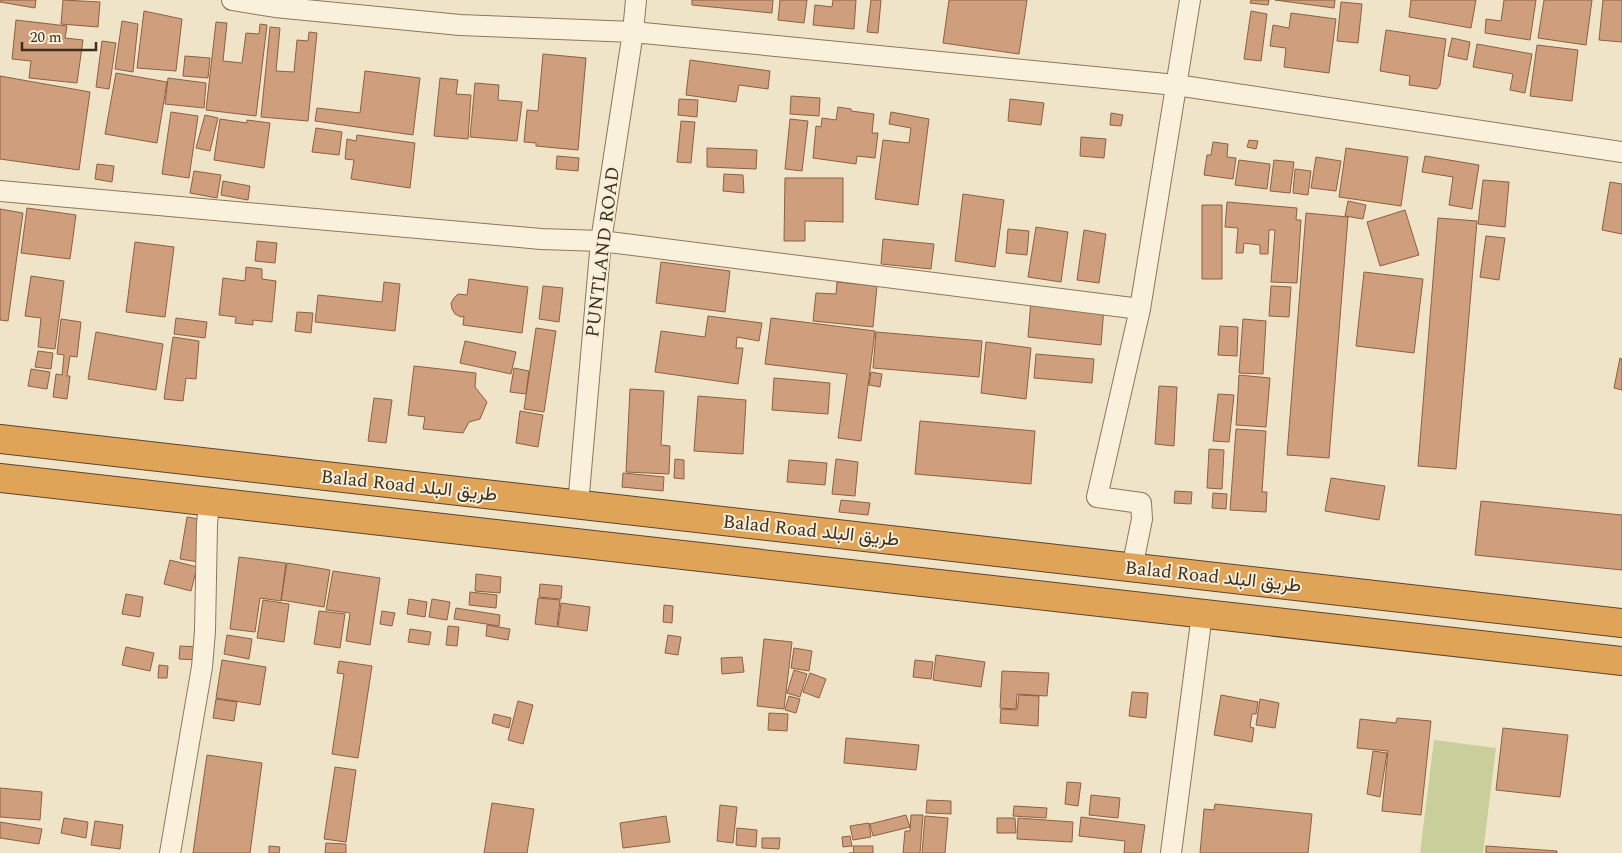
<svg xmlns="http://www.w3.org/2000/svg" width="1622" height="853" viewBox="0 0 1622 853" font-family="Spectral,Vazirmatn,serif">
  <rect width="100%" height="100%" fill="#f0e4c8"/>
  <path fill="#c9cf9b" d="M1434 740 1496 748 1483 853H1420Z"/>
  <path fill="#cf9f7d" stroke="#8d5f41" d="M0 0H36L35 8 0 2Z
    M63 0 100 2 98 27 61 24Z
    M692 0H773L772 13 692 5Z
    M780 0H807L804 23 778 20Z
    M833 0H856L854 29 813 25 815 5 832 7Z
    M871 0H881L878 33 867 32Z
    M949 0H1027L1019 54 943 43Z
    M1251 0H1269L1268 5 1250 3Z
    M1275 0H1335L1334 8Z
    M1411 0H1476L1471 28 1409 17Z
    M1504 0H1536L1530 40 1485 33 1486 19 1501 21Z
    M1544 0H1592L1586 45 1538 38Z
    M1603 0H1622V42L1599 40Z
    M1341 2 1362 4 1358 43 1337 41Z
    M144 11 182 19 176 71 137 68Z
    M1251 11 1267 14 1261 61 1244 59Z
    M1291 13 1336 19 1329 73 1284 67 1286 48 1270 46 1273 25 1289 28Z
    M16 20 67 26 65 38 83 40 77 83 29 78 31 61 12 59Z
    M122 21 138 24 133 72 115 69Z
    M216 22 227 23 223 61 242 63 246 33 259 34 260 24 267 25 256 116 206 110Z
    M270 27 280 28 276 71 294 72 297 40 308 41 309 32 317 33 308 121 261 117Z
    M1386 30 1446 39 1440 85 1437 89 1409 85 1410 76 1380 71Z
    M1452 38 1470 42 1467 60 1448 56Z
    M102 41 116 43 109 89 96 87Z
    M1477 44 1532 54 1525 93 1510 90 1513 74 1473 67Z
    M1537 45 1578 50 1572 101 1530 96Z
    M543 54 586 58 578 150 536 146V143L524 142 527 110 538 111Z
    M185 56 210 58 208 78 183 76Z
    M690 60 770 71 768 89 739 85 736 102 686 95Z
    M365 71 420 78 413 135 315 121 317 108 360 113Z
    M116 73 167 82 157 143 105 134Z
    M0 76 90 92 79 170 0 159Z
    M168 78 206 83 204 108 165 104Z
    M440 78 458 80 456 94 471 95 468 139 434 136Z
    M475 83 499 85 498 100 522 102 517 141 470 137Z
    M791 96 820 98 819 116 790 114Z
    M679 99 698 100 697 117 678 115Z
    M1010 99 1044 103 1041 125 1008 121Z
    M838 107 851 109V111L874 114 872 133H878L875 158 857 156 856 164 813 158 816 126 821 127 822 118 836 120Z
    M171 112 198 116 189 178 162 174Z
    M891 112 929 119 918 205 875 199 883 140 909 143 911 128 889 124Z
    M1111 113 1123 115 1121 126 1110 125Z
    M205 115 218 118 210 151 196 148Z
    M220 119 247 123V120L270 123 264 168 214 160Z
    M790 119 808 121 802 171 785 169Z
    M681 121 695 122 691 163 677 162Z
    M316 128 342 132 339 155 312 152Z
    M357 135 415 143 410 188 351 179 354 160 345 159 347 139 356 141Z
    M1081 137 1106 139 1104 158 1080 156Z
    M1249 140 1258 141 1256 149 1247 147Z
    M1213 142 1228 144 1227 157 1236 158 1233 179 1204 175 1207 155H1211Z
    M707 148 757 150 756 169 707 167Z
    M1346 148 1408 157 1401 206 1339 197Z
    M557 156 579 158 578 171 556 169Z
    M1425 156 1479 165 1472 209 1449 205 1453 177 1422 172Z
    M1316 157 1341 161 1336 191 1311 188Z
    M1239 160 1270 164 1267 189 1235 185Z
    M1274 160 1294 162 1290 193 1270 191Z
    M97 164 114 166 112 182 95 179Z
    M1295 169 1311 171 1308 195 1293 193Z
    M194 171 221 175 217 198 190 193Z
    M724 174 743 175 744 193 723 191Z
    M785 178H843V222L805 221V241H784Z
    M1483 180 1509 182 1505 227 1478 224Z
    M223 181 250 186 248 200 221 195Z
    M1610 182 1622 184V234L1602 230Z
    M963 194 1004 200 995 267 955 261Z
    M1348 201 1366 205 1363 219 1345 216Z
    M1227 202 1297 208 1296 220H1301L1297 283 1271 282 1275 230H1269L1268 254H1260V245L1244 243 1243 253H1236L1238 228 1225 227Z
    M1202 205H1222V279H1202Z
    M27 208 76 215 70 259 21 253Z
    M0 209 23 213 8 321 0 320Z
    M1405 210 1419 255 1380 266 1367 222Z
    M1306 213 1348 217 1329 458 1287 455Z
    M1438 218 1477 221 1456 469 1418 466Z
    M1036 227 1068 232 1061 282 1028 277Z
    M1008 229 1029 231 1027 255 1006 253Z
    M1084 230 1106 234 1099 283 1077 280Z
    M1486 236 1505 238 1499 280 1480 277Z
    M883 239 934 244 931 269 881 264Z
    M257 241 277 243 275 263 255 261Z
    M135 242 174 247 165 317 126 312Z
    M661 262 730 271 725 312 656 303Z
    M246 267 262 269V279L276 281 272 322 253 320V325L235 323 236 317 219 315 223 278 245 281Z
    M1364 272 1423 279 1414 353 1356 346Z
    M31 276 64 281 55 349 38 347 41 318 25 316Z
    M469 279 528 287 522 333 463 325 464 316 461 317 455 314 452 309 451 303 454 298 458 294 467 295Z
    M384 282 400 284 395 331 315 322 318 295 382 302Z
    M837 282 877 286 873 327 813 321 816 293 836 294Z
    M543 286 563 288 559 322 539 319Z
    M1271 286 1291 287 1289 317 1269 316Z
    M1031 300 1104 307 1101 345 1028 337Z
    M297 312 313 313 311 333 295 331Z
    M708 316 762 323 759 341 737 337 736 348H743L738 384 655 372 661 331 705 337Z
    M176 318 207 322 205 338 174 334Z
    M771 318 875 331 861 441 838 438 847 374 765 364Z
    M61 319 81 322 77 357 70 356 67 376H70L67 399 53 397 56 374 62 375 64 355 57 354Z
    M1243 319 1266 321 1263 374 1239 373Z
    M1220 326 1238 327 1237 356 1218 355Z
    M536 328 556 331 544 412 524 409Z
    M96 332 163 344 156 390 88 379Z
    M876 332 982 341 979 377 873 368Z
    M173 337 199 341 196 379 186 378 183 401 164 399Z
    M465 341 516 352 511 374 460 363Z
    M986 342 1031 348 1026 399 981 393Z
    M38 351 53 353 51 369 35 367Z
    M1036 354 1094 359 1092 383 1034 378Z
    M1620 358 1622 359V390L1614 388Z
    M414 366 476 373 475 387 487 402 480 419 469 422 463 433 423 429 425 417 408 415Z
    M514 368 529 371 526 394 510 392Z
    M31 369 50 372 47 389 28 386Z
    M871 372 882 374 880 387 869 385Z
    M1239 375 1270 378 1266 427 1236 425Z
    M774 378 830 383 828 414 772 410Z
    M1159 386 1177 387 1174 446 1155 444Z
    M630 389 664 391 661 445 670 446 669 474 626 472Z
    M1218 394 1234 395 1229 442 1213 441Z
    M698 396 746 400 743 454 694 451Z
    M374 398 392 400 386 443 368 441Z
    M520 411 543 415 538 447 516 443Z
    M920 421 1035 431 1031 484 915 474Z
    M1236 429 1266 431 1262 492H1267L1266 512 1230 510Z
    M1209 449 1224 450 1222 489 1207 488Z
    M675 459 684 460V479L674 478Z
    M836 459 858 462 855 496 832 494Z
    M789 460 827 463 825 485 787 482Z
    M623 473 664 477 663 491 622 487Z
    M1331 478 1385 486 1379 520 1325 511Z
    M1175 491 1192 492 1191 504 1174 503Z
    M1213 493 1227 494 1226 509 1212 508Z
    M841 500 870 503 868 515 839 512Z
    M1481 501 1622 515V570L1475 555Z
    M187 517 205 520 199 562 180 559Z
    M239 557 286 563 281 601 260 598 255 632 230 629Z
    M170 560 197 567 191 591 164 584Z
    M287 563 330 570 324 607 281 600Z
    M333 571 380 578 370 645 346 641 350 613 326 610Z
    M476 574 501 577 500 593 475 591Z
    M540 584 562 586 561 599 539 597Z
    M470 592 497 595 496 608 469 605Z
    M126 594 143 597 140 617 122 614Z
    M538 598 560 600 557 627 535 624Z
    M409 599 427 602 425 617 407 614Z
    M432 599 450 602 447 620 429 617Z
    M263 600 289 604 284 642 257 638Z
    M561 603 590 607 587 631 558 627Z
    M664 605 673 606 672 623 663 622Z
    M456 608 500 615 499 626 454 619Z
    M319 611 345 614 340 648 314 644Z
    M382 611 395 613 392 626 380 624Z
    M487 625 510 629 508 640 486 636Z
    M448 626 459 627 457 646 446 645Z
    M410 629 431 632 429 645 408 642Z
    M227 635 252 639 249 659 224 654Z
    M668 635 681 637 678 655 665 653Z
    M764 639 792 642 784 709 757 706Z
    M180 646 199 647 198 660 179 659Z
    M126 647 154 653 150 671 122 665Z
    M794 648 812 651 809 671 791 668Z
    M936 655 985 662 981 687 933 680Z
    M742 657 744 672 722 674 721 658Z
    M222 660 266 667 260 705 216 698Z
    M915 660 933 662 931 679 913 677Z
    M339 661 372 666 358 758 332 754 344 674 337 673Z
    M159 665 168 666 167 678H158Z
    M794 670 807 674 800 697 787 693Z
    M1002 671 1049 673 1047 696 1017 694 1016 709 1000 708Z
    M810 673 826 679 819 698 803 692Z
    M1132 692 1148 693 1146 718 1129 716Z
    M1019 695 1039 696 1038 726 1000 723 1001 709 1017 710Z
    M1221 695 1258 702 1256 714H1252L1250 727 1254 728 1252 742 1214 735Z
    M789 696 800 699 796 713 785 710Z
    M216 699 237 702 234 721 213 718Z
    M1260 699 1279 703 1275 728 1256 725Z
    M518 701 533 705 523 744 508 740Z
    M769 713 788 714 787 731 768 730Z
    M494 714 511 718 509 728 492 723Z
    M1397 718 1431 721 1421 815 1382 811 1388 751 1357 748 1360 719 1396 723Z
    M1503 728 1568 735 1560 797 1496 790Z
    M846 738 919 745 916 770 844 763Z
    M1373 751 1387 753 1380 797 1367 794Z
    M207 755 262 763 250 853H193Z
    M335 767 356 770 346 842 324 839Z
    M1067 782 1081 783 1078 806 1065 804Z
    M0 788 42 792 40 820 0 817Z
    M1091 795 1120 798 1118 818 1089 815Z
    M927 800 951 801V814L926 813Z
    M492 803 534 809 527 853H484Z
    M1215 804 1312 814 1308 853H1200L1204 809 1214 810Z
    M720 805 737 807 733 843 717 841Z
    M1014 806 1047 808 1046 818 1013 816Z
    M906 815 910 827 873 836 870 824Z
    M911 815H923L920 853H903L905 831H910Z
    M666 816 670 842 623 848 620 823Z
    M925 816 948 818 945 853H922Z
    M1081 817 1145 825 1141 853H1124L1125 841 1079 836Z
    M64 818 88 822 86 838 61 833Z
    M997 818H1015L1016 833H997Z
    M1018 818 1073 822 1072 842 1017 839Z
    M95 821 123 825 120 849 91 845Z
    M0 822 42 829 39 844 0 838Z
    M869 823 871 837 853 840 850 826Z
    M737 828 757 830 756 847 736 845Z
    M850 836 852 846 843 847 842 837Z
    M762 838H780L779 849 762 848Z
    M326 843 346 844V853H325Z
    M269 846 280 847 279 853H269Z
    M853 846H873V853H849H854Z
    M1486 846 1557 851V853H1486Z"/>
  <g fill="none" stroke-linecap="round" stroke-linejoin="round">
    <g stroke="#8d765c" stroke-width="22">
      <path id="street" d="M232 0 275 7 460 25 633 32 1176 85 1622 152
        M0 191 541 239 601 241 1140 309
        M578 505 601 241 633 32 636 0
        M1132 568 1142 519 1141 503 1097 497 1140 309 1190 0
        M170 853 202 667 205 631 207 525 209 501
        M1171 853 1202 614"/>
    </g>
    <g stroke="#5b4430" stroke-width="30">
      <path id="highway" d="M0 439 1622 623
        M0 478 1622 661"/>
    </g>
    <use href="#street" stroke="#faf1dc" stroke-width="20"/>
    <use href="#highway" stroke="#e0a458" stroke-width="28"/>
  </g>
  <g text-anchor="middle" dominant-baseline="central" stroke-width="4" stroke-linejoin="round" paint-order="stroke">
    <g font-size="19" fill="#3d2e20" stroke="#f7eed8">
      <text transform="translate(603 252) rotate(-83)">PUNTLAND ROAD</text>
      <text transform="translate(409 486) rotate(6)">Balad Road طريق البلد</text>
      <text transform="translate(811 531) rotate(6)">Balad Road طريق البلد</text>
      <text transform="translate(1213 577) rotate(6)">Balad Road طريق البلد</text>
    </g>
  </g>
  <path d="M22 42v8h74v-8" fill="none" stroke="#3d2e20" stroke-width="2.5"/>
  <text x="30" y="42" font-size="15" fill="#3d2e20" stroke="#f7eed8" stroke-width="4" paint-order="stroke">20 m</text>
</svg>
